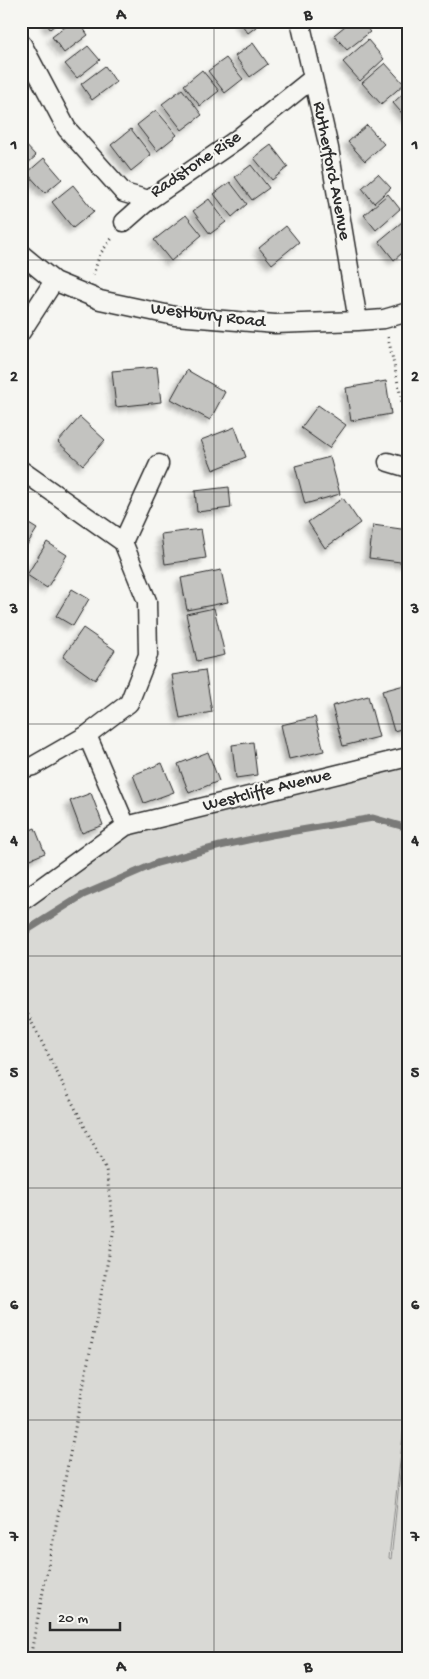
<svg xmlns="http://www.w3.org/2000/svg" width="429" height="1679" viewBox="0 0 429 1679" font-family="'Gochi Hand',sans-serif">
  <defs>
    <filter id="shadow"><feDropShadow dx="-4.5" dy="4.5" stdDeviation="2.5" flood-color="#0004"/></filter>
  </defs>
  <rect width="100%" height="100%" fill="#f6f6f2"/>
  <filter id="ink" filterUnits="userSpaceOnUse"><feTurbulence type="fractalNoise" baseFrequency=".02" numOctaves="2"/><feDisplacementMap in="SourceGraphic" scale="10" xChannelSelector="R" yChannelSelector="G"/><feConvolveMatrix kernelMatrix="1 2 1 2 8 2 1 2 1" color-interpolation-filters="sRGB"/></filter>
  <g filter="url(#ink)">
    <path fill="#d9d9d5" stroke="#828280" d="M408 757V1391L389 1558 391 1559 408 1399V1658H21V901L126 826Z"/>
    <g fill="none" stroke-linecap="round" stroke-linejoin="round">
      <path stroke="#7a7a78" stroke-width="7" d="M21 934 83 895 157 863 220 846 271 835 373 818 408 828"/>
    </g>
    <path fill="#c3c3c0" stroke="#2b2b2b" filter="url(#shadow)" d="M45 21H60L50 29Z
      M73 21H78L88 35 64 53 52 37Z
      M239 21H257L260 24 248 33Z
      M351 21H361L370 32 347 50 334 35Z
      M368 40 384 59 360 81 343 62Z
      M253 43 268 64 250 77 235 56Z
      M88 46 100 60 77 78 65 64Z
      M226 58 243 79 225 93 208 71Z
      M385 63 404 84 381 104 362 83Z
      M105 66 116 82 92 100 81 84Z
      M202 70 219 91 200 106 184 85Z
      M182 89 202 115 182 130 162 104Z
      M408 89V118L407 119 393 103Z
      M156 110 177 135 157 151 137 125Z
      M367 125 384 144 365 161 348 142Z
      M131 129 151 155 131 171 111 145Z
      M22 141 36 156 21 169V142Z
      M271 145 288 167 272 180 254 158Z
      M44 158 62 179 45 193 27 173Z
      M251 165 269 188 252 200 235 177Z
      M378 174 391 188 374 203 362 188Z
      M230 182 247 204 232 217 214 194Z
      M73 185 94 211 73 228 52 202Z
      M388 194 400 209 376 230 364 215Z
      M209 199 226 222 210 234 193 211Z
      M186 215 202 235 171 261 154 240Z
      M408 217V248L394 260 379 241Z
      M286 226 299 242 272 264 259 248Z
      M157 367 161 402 116 407 112 371Z
      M187 370 225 392 210 420 171 399Z
      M386 381 391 414 351 421 346 388Z
      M318 405 346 425 329 448 301 428Z
      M80 417 105 440 83 465 58 442Z
      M235 427 246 457 213 470 201 440Z
      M330 457 340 494 305 504 295 466Z
      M229 487 231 508 197 512 195 491Z
      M343 498 360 523 325 548 308 522Z
      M21 519 37 529 21 554Z
      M373 525 408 530V563L369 558Z
      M201 529 206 558 165 564 161 534Z
      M47 542 67 555 47 588 27 575Z
      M221 570 228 602 187 610 181 578Z
      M72 589 89 599 73 626 56 616Z
      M214 608 225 655 197 661 186 614Z
      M83 628 115 650 95 680 63 657Z
      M205 670 212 712 180 718 172 675Z
      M408 684V727L394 731 382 691Z
      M368 696 379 737 343 746 332 706Z
      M315 717 324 751 289 759 281 725Z
      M253 742 257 775 236 778 232 745Z
      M208 752 219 781 189 793 178 764Z
      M162 763 174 792 144 803 133 775Z
      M91 793 103 825 82 833 70 801Z
      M35 828 45 853 21 863V834Z"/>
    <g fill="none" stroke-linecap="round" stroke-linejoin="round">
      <g stroke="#2b2b2b" stroke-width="21">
        <path id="minor" d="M300 21 329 148 358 321
          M22 44 67 129 124 193 149 200 236 140 313 78
          M124 222 149 200
          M21 254 54 281 100 300 175 316 275 324 358 321 384 319 408 312
          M21 332 54 281
          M388 462 408 468
          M21 470 123 542 147 601 148 655 129 703 87 735 33 766 21 769
          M123 542 159 464
          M87 735 126 826
          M21 902 126 826 408 757"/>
      </g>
      <path stroke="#2b2b2b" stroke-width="3" stroke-dasharray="1 4" stroke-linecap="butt" d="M93 275 100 254 113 237
        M388 337 408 430
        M21 1001 106 1169 114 1229 30 1658"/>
      <use href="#minor" stroke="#f6f6f2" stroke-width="18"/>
    </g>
  </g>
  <path fill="none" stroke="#2b2b2b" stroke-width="1" stroke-opacity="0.55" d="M214 21V1658M21 260H408M21 492H408M21 724H408M21 956H408M21 1188H408M21 1420H408"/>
  <g text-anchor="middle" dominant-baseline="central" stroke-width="4" stroke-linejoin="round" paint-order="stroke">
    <g font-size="18" fill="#2b2b2b" stroke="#f6f6f2">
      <text transform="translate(196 165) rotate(-34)">Radstone Rise</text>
      <text transform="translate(331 171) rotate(79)">Rutherford Avenue</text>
      <text transform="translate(208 316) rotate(7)">Westbury Road</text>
      <text transform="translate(267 791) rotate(-14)">Westcliffe Avenue</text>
    </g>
  </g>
  <rect width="429" height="1679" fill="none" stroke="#f6f6f2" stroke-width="55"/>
  <path d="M50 1622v8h70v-8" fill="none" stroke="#2b2b2b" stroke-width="2.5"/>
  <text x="58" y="1622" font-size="15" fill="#2b2b2b" stroke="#f6f6f2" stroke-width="4" paint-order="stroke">20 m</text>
  <rect x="28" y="28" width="374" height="1624" fill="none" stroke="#2b2b2b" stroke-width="2"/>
  <g font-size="16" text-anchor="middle" font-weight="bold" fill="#2b2b2b">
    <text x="121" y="19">A</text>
    <text x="308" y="19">B</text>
    <text x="14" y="149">1</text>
    <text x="415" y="149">1</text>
    <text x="14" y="381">2</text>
    <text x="415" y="381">2</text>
    <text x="14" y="613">3</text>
    <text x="415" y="613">3</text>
    <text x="14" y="845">4</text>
    <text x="415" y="845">4</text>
    <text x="14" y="1077">5</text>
    <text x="415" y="1077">5</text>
    <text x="14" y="1309">6</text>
    <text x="415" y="1309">6</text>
    <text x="14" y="1541">7</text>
    <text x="415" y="1541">7</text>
    <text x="121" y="1671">A</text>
    <text x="308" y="1671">B</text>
  </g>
</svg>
